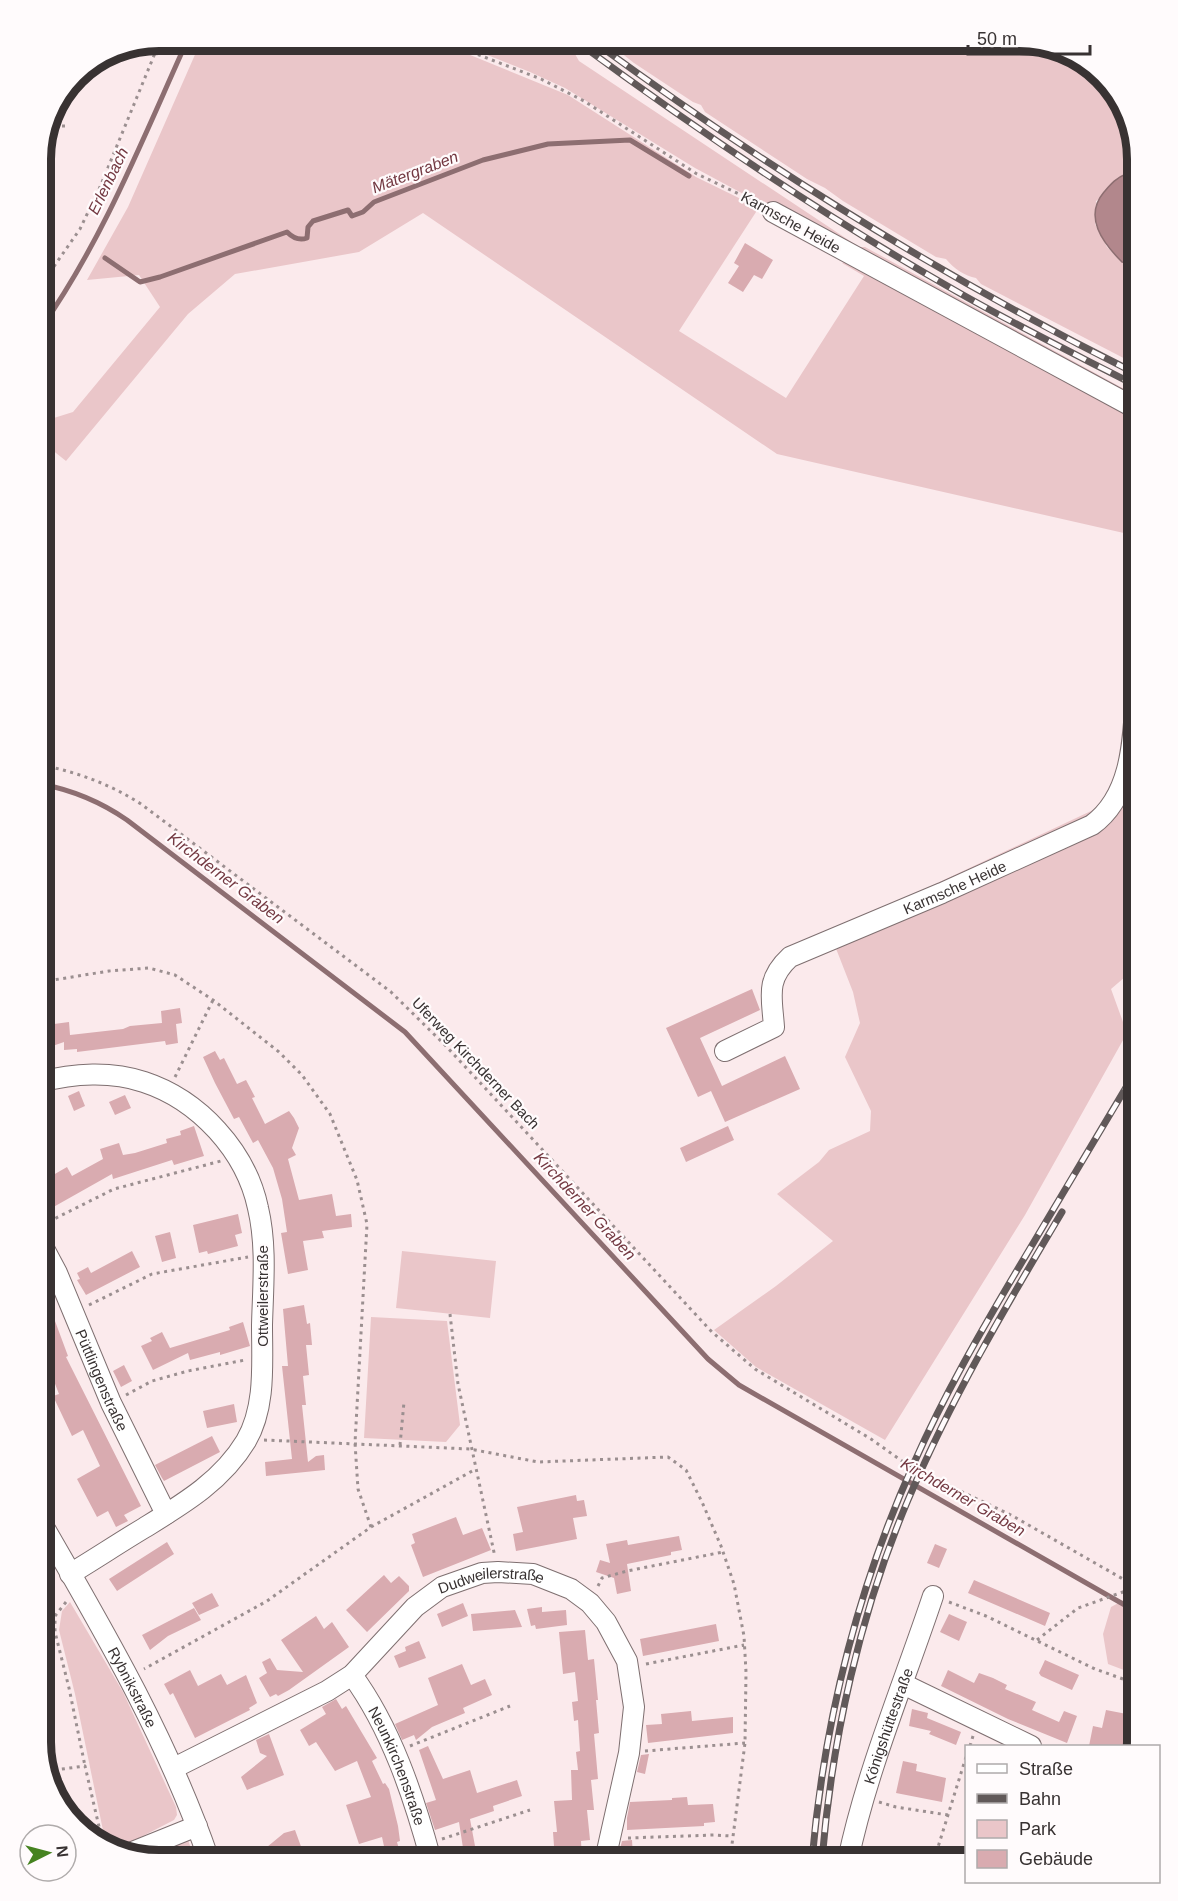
<svg xmlns="http://www.w3.org/2000/svg" width="1178" height="1901" viewBox="0 0 1178 1901" font-family="Arial,sans-serif">
  <rect width="100%" height="100%" fill="#fbeaec"/>
  <path fill="#eac6c9" d="M201 41H436L568 95 696 177 741 199 755 209 756 212 679 331 786 398 864 276 842 263 852 259 1137 414V536L777 454 423 213 359 252 235 274 188 314 66 461 41 441V422L73 412 160 307 139 275 87 280 128 207Z
    M452 41H557L575 54 579 61 859 247H865L1137 396V405L695 168 565 88 530 72Z
    M606 41H1027L1085 60 1125 106 1137 159V174L1096 201 1095 224 1107 247 1122 262 1137 264V365L981 284 976 278C965 276 953 268 946 259L936 257 843 201 825 188 807 179 705 112 701 105 693 102 634 63Z
    M1137 731V960L1132 971 1111 989 1127 1033 1025 1215 885 1440 756 1367 714 1330 776 1286 833 1241 777 1194 819 1162 829 1150 870 1131 871 1111 845 1057 860 1023 853 992 835 946 1084 838C1092 834 1102 830 1109 824 1131 805 1134 759 1137 731Z
    M1108 803 1098 816 929 892 931 886Z
    M402 1251 496 1261 490 1318 396 1308Z
    M371 1317 447 1321 460 1425 446 1442 364 1438Z
    M1137 1593V1675L1108 1664 1103 1634 1111 1607Z
    M70 1602 123 1692 176 1807 177 1815 174 1820 139 1838 115 1848 106 1845 75 1694 59 1630 62 1611Z
    M187 1837 195 1860H151L137 1856Z"/>
  <path fill="#b2878c" stroke="#8d6e71" stroke-width="1.5" d="M1126 174H1137V264L1122 262C1103 243 1083 217 1104 192 1111 184 1116 178 1126 174Z"/>
  <g fill="none" stroke-linecap="round" stroke-linejoin="round">
    <path stroke="#8d6e71" stroke-width="5" d="M105 258 140 282 160 277 287 232C292 237 299 241 307 238L308 227 313 221 348 210 352 216 363 212 374 202 483 160 548 144 630 140 689 176
      M41 328C103 240 143 138 187 41
      M41 784C72 790 101 802 127 820L405 1032 708 1359 739 1385 1137 1612"/>
  </g>
  <path fill="#d9abb0" d="M745 243 773 260 762 279 754 275 743 292 728 283 739 266 734 263Z
    M752 989 760 1010 700 1038 722 1086 785 1056 800 1089 725 1122 711 1091 698 1097 666 1028Z
    M180 1008 182 1023 176 1024 178 1043 166 1045 165 1041 77 1052V1049L64 1050V1042L41 1050V1034L54 1030V1024L69 1022 70 1035 123 1029 130 1026 162 1023 161 1011Z
    M215 1051 220 1060 224 1058 237 1084 246 1080 255 1097 252 1098 265 1124 289 1111 294 1118 299 1128 292 1148 296 1155 288 1159 299 1200 332 1194 336 1216 351 1214 352 1227 322 1231 324 1238 303 1241 308 1270 288 1274 281 1233 287 1232 282 1199 273 1168 258 1140 253 1143 239 1117 234 1119 215 1083 203 1057Z
    M79 1091 85 1106 74 1111 68 1096Z
    M125 1095 131 1108 115 1115 109 1102Z
    M194 1126 204 1156 174 1165 172 1160 113 1179 112 1174 41 1214V1182L67 1167 72 1176 103 1159 100 1149 119 1143 123 1155 135 1153 167 1143 166 1139 181 1135 180 1131Z
    M728 1126 734 1140 686 1162 680 1148Z
    M238 1214 242 1233 235 1235 238 1246 208 1254 207 1251 199 1253 193 1225Z
    M170 1232 176 1258 162 1262 155 1236Z
    M132 1251 140 1267 86 1295 77 1280 80 1279 77 1273 88 1267 91 1273Z
    M42 1286 68 1356 66 1357 141 1506 124 1515 128 1521 116 1527 108 1511 97 1517 77 1479 100 1466 83 1430 72 1436 53 1396 59 1394 48 1366 46 1347 41 1333Z
    M304 1305 307 1324 310 1323 312 1345H306L309 1375 303 1376 306 1405H302L308 1462 316 1456 324 1455 325 1470 266 1476 265 1462 292 1459 282 1366H288L283 1309Z
    M243 1322 250 1346 220 1355V1352L190 1360 188 1353 153 1370 141 1346 152 1341 150 1338 162 1332 170 1348 230 1330 229 1327Z
    M124 1365 132 1381 121 1387 113 1371Z
    M234 1404 237 1422 207 1428 203 1411Z
    M212 1436 220 1452 164 1481 162 1478 155 1465Z
    M576 1495 577 1501 584 1500 587 1516 573 1518 577 1539 516 1551 513 1534 523 1532 517 1507Z
    M456 1517 463 1535 482 1528 491 1550 423 1577 411 1545 415 1543 412 1534Z
    M679 1536 682 1550 671 1552V1555L627 1564 631 1591 617 1594 614 1578 596 1572 600 1560 610 1563 606 1544 627 1540 628 1545Z
    M167 1542 174 1554 117 1591 109 1579Z
    M935 1544 947 1549 939 1568 927 1563Z
    M384 1575 391 1583 399 1576 409 1586V1591L367 1632 346 1610Z
    M974 1580 1050 1613 1045 1626 968 1593Z
    M212 1593 219 1606 199 1615 192 1603Z
    M463 1603 468 1616 442 1627 437 1614Z
    M542 1607V1612L566 1610 567 1625 536 1629 535 1625 531 1626 527 1609Z
    M194 1608 201 1620 168 1636 150 1650 142 1635Z
    M515 1610 522 1627 473 1631 471 1614Z
    M949 1614 967 1622 959 1641 940 1632Z
    M316 1616 324 1629 332 1622 349 1647 289 1690 278 1696 276 1694 270 1697 259 1678 267 1673 262 1662 270 1658 277 1670 303 1672 281 1640Z
    M716 1624 719 1641 643 1656 640 1639Z
    M585 1630 588 1660 594 1659 598 1700H596L599 1733 594 1734 598 1779 591 1780 594 1810H587L590 1840 581 1841 582 1860H555L553 1832H557L554 1801 572 1800 571 1770H578L576 1752 580 1751 578 1720 574 1721 572 1702 578 1701 575 1672 563 1674 559 1632Z
    M419 1641 426 1658 399 1668 394 1656 406 1651 405 1647Z
    M1045 1660 1079 1675 1072 1690 1041 1676 1039 1673Z
    M462 1664 471 1685 485 1679 492 1695 463 1708 465 1713 432 1727 416 1740 414 1735 402 1740 395 1724 438 1705 428 1678Z
    M190 1670 198 1686 221 1674 227 1685 246 1675 257 1703 249 1708 250 1710 195 1738 173 1693 170 1695 164 1684Z
    M948 1670 974 1683 979 1673 993 1678 1007 1685 1005 1689 1036 1702 1032 1710 1059 1722 1064 1711 1077 1716 1067 1743 1008 1719 941 1686Z
    M336 1699 342 1709 346 1706 377 1758 372 1761 383 1784 385 1783 389 1789 398 1826 400 1841 397 1842 402 1860H387L382 1837 359 1844 346 1805 371 1797 357 1761 335 1771 316 1742 309 1746 300 1730 326 1714 322 1707Z
    M912 1709 928 1713 927 1718 961 1732 956 1745 929 1734 931 1731 909 1726Z
    M1106 1710 1137 1716 1136 1746H1089L1093 1726 1102 1728Z
    M691 1711 692 1721 733 1717V1733L648 1743 646 1725 662 1724 661 1714Z
    M269 1734 284 1775 247 1790 241 1777 267 1756 260 1753 256 1740Z
    M428 1746 443 1779 470 1770 477 1793 517 1780 522 1796 493 1806 494 1811 470 1819 475 1846 463 1848 459 1822 435 1830 426 1803 436 1800 419 1750Z
    M649 1754 645 1774 637 1772 641 1755Z
    M903 1761 917 1764 916 1771 946 1778 942 1802 896 1793Z
    M687 1797 688 1805 713 1804 715 1822 704 1823V1826L627 1830V1818L630 1802 672 1800V1798Z
    M295 1830 303 1852 281 1860H235L234 1859 267 1847 284 1833Z
    M632 1840 633 1856 618 1857 622 1841Z"/>
  <g fill="none" stroke-linecap="round" stroke-linejoin="round">
    <g stroke="#7e6f70" stroke-width="22">
      <g id="minor">
        <path d="M773 212 1137 409"/>
        <path id="s1" d="M725 1051 774 1027C772 997 765 980 790 957L942 893 1092 825C1136 793 1133 729 1137 680"/>
        <path d="M41 1082C73 1073 112 1071 144 1082 199 1100 246 1151 258 1208 267 1246 263 1286 262 1325 262 1363 266 1407 246 1441 222 1481 183 1504 144 1528 119 1543 95 1559 70 1574"/>
        <path id="s2" d="M41 1243 57 1273 111 1403 166 1514"/>
        <path id="s3" d="M41 1522C104 1631 168 1740 209 1860"/>
        <path id="s4" d="M352 1675C391 1728 414 1797 431 1860"/>
        <path d="M903 1684 1031 1746"/>
        <path id="s5" d="M174 1768 327 1691 352 1675 415 1607 442 1587 482 1573 498 1572 533 1574 571 1589 590 1603 606 1622 627 1661 634 1707 629 1753 605 1860"/>
        <path d="M130 1853 197 1826"/>
        <path id="s6" d="M848 1860C867 1770 904 1683 933 1596"/>
      </g>
    </g>
    <path stroke="#9b8f90" stroke-width="3" stroke-dasharray="3 4.5" stroke-linecap="butt" d="M443 41 541 79 584 101 697 174 760 204
      M47 126H65
      M41 220H49
      M41 285 80 229 100 187 160 41
      M41 765C77 772 110 784 141 804L391 992 445 1045 712 1332 755 1369 871 1439 902 1461 937 1480 1011 1515 1137 1587
      M41 982 109 971 149 968 175 975 213 1000 279 1052 302 1075 330 1114 357 1180 367 1224 355 1443 358 1489 371 1527 267 1601 144 1669
      M175 1077 213 1000
      M42 1225 114 1189 221 1161
      M89 1305 152 1274 248 1257
      M450 1314 458 1384 495 1557
      M126 1395 152 1381 188 1371 245 1360
      M264 1440 470 1449 538 1462 668 1457 686 1470 702 1502 721 1546 734 1584 744 1636 746 1672 745 1743 730 1860
      M400 1445 404 1402
      M371 1527 474 1470
      M598 1586 602 1578 627 1571 723 1552
      M66 1602 55 1616V1632L69 1688 85 1766
      M949 1602 986 1616 1095 1669 1137 1684
      M1037 1640 1078 1608 1137 1587
      M646 1664 744 1645
      M410 1746 510 1706
      M970 1746 973 1736
      M645 1751 745 1743
      M47 1771 85 1766 103 1844
      M879 1802 896 1807 948 1815
      M628 1838 714 1835 731 1836
      M442 1839 530 1810
      M312 1860H314
      M934 1860 966 1757"/>
    <use href="#minor" stroke="#fff" stroke-width="20"/>
    <g stroke="#615959" stroke-width="7">
      <path id="rail" d="M576 41C698 131 824 216 956 291 1015 325 1077 355 1137 386
        M593 41C765 167 946 279 1137 374
        M812 1860C824 1723 857 1589 914 1463 944 1395 981 1331 1019 1267 1058 1201 1098 1135 1137 1069
        M822 1860C832 1738 860 1613 908 1500 951 1399 1006 1306 1062 1212"/>
    </g>
    <use href="#rail" stroke="#fffbfc" stroke-width="4.5" stroke-dasharray="14" stroke-linecap="butt"/>
  </g>
  <g text-anchor="middle" dominant-baseline="central" stroke-width="4.5" stroke-linejoin="round" paint-order="stroke">
    <g font-size="15" fill="#383232" stroke="#fffbfc">
      <text transform="translate(791 222) rotate(29)">Karmsche Heide</text>
      <text stroke="none"><textPath href="#s1" startOffset="309">Karmsche Heide</textPath></text>
      <text transform="translate(476 1063) rotate(46)">Uferweg Kirchderner Bach</text>
      <text transform="translate(262 1296) rotate(-90)">Ottweilerstraße</text>
      <text stroke="none"><textPath href="#s2" startOffset="150">Püttlingenstraße</textPath></text>
      <text stroke="none"><textPath href="#s5" startOffset="378">Dudweilerstraße</textPath></text>
      <text stroke="none"><textPath href="#s3" startOffset="189">Rybnikstraße</textPath></text>
      <text stroke="none"><textPath href="#s6" startOffset="140">Königshüttestraße</textPath></text>
      <text stroke="none"><textPath href="#s4" startOffset="102">Neunkirchenstraße</textPath></text>
    </g>
    <g font-size="16" font-style="italic" fill="#733841" stroke="#fffbfc">
      <text transform="translate(415 172) rotate(-21)">Mätergraben</text>
      <text transform="translate(108 181) rotate(-64)">Erlenbach</text>
      <text transform="translate(226 878) rotate(37)">Kirchderner Graben</text>
      <text transform="translate(585 1206) rotate(47)">Kirchderner Graben</text>
      <text transform="translate(963 1497) rotate(30)">Kirchderner Graben</text>
    </g>
  </g>
  <path d="M0 0H1178V1901H0ZM159 51H1019A108 108 0 0 1 1127 159V1742A108 108 0 0 1 1019 1850H159A108 108 0 0 1 51 1742V159A108 108 0 0 1 159 51Z" fill="#fffbfc" fill-rule="evenodd"/>
  <path fill="none" stroke="#383232" stroke-width="8" d="M159 51H1019A108 108 0 0 1 1127 159V1742A108 108 0 0 1 1019 1850H159A108 108 0 0 1 51 1742V159A108 108 0 0 1 159 51Z"/>
  <rect x="965" y="1745" width="195" height="138" fill="#fffbfc" stroke="#afabab" stroke-width="1.5"/>
  <rect x="977" y="1764" width="30" height="9" fill="#ffffff" stroke="#afabab" stroke-width="1.5"/>
  <text x="1019" y="1775" font-size="18" fill="#383232">Straße</text>
  <rect x="977" y="1794" width="30" height="9" fill="#615959" stroke="#afabab" stroke-width="1.5"/>
  <text x="1019" y="1805" font-size="18" fill="#383232">Bahn</text>
  <rect x="977" y="1820" width="30" height="18" fill="#eac6c9" stroke="#afabab" stroke-width="1.5"/>
  <text x="1019" y="1835" font-size="18" fill="#383232">Park</text>
  <rect x="977" y="1850" width="30" height="18" fill="#d9abb0" stroke="#afabab" stroke-width="1.5"/>
  <text x="1019" y="1865" font-size="18" fill="#383232">Gebäude</text>
  <g transform="translate(48 1853) rotate(84)"><circle r="28" fill="#fffbfc" stroke="#afabab" stroke-width="1.5"/>
  <path d="M0-4.5L10 22L0 15L-10 22Z" fill="#468320"/>
  <text y="-9" font-size="16" font-weight="bold" text-anchor="middle" fill="#383232">N</text>
  </g>
  <path d="M968 45v9h122v-9" fill="none" stroke="#383232" stroke-width="3"/>
  <text x="977" y="45" font-size="18" fill="#383232" stroke="#fffbfc" stroke-width="4.5" paint-order="stroke">50 m</text>
</svg>
